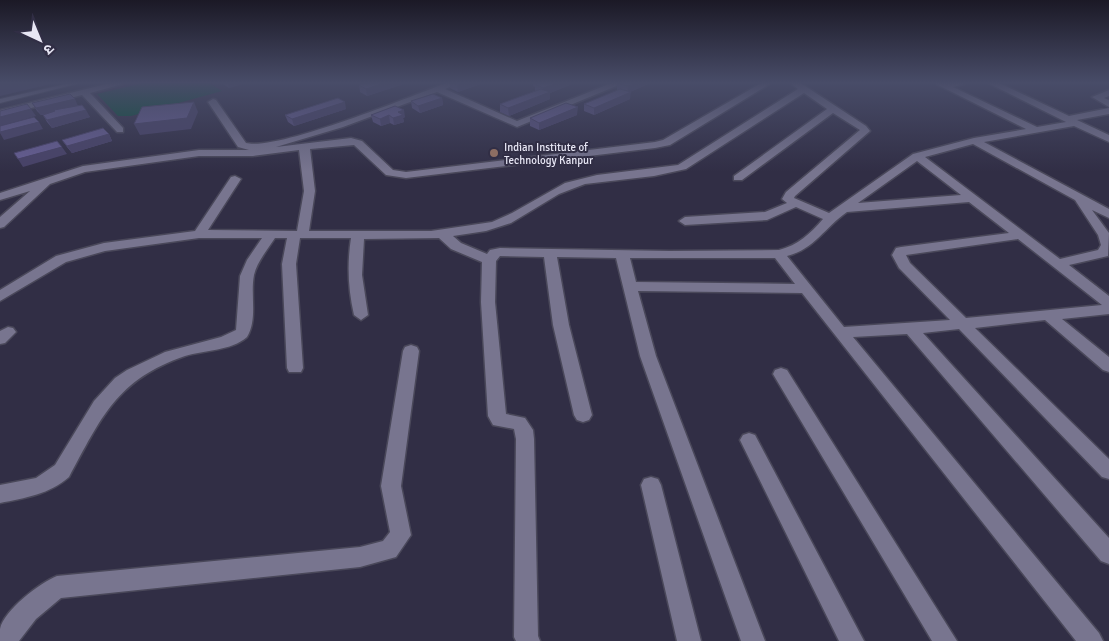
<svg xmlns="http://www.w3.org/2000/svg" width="1109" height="641" viewBox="0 0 1109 641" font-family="Signika,'Noto Sans Devanagari',sans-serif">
  <rect width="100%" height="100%" fill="#312e45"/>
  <path fill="#024f34" d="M147 82H208L222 91 131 116H118L97 94Z"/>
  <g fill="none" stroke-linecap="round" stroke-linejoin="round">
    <g stroke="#4a485a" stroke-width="2">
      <path id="lane" d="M75 82H84L0 103V99Z"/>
    </g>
    <g stroke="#4a485a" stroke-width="3">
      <path id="street" d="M115 82H130L90 93 123 128V132H117L82 95 0 116V110Z
        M449 82H461L445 89 517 121 614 82H626L517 127 437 92 343 127 276 147 351 138 362 141 393 170 406 172 655 142 663 140 763 82H773L670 145 655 148 406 178 386 175 354 145 310 149 315 191 309 231H431L492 222 512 213 565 183 597 175 678 165 798 89 789 82H799L866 126 870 131 795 196 794 198 829 213 913 154 974 138 1026 129 932 82H971L953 87 1037 127 1066 122 986 82H997L1069 116 1109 108V114L1077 120 1109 135V142L1074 126 984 142 1109 209V218L1092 210 1109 233 1108 256 1069 265 1109 296V314L1062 319 1109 357V372L1103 370 1045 320 975 328 1109 459V479L1102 477 959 329 923 333 1109 538V564L1101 561 907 334 853 337 1099 633 1103 641H1076L802 293 638 291 656 356 765 641H741L640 356 616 258 557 257 569 325 592 415 589 420 583 422 577 420 574 415 553 325 544 257 500 256 496 261 495 302 506 414 525 418 533 430 534 439 538 636 540 641H516L514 637 516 439 514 429 493 425 488 416 481 302 482 262 451 249 439 238 364 239 362 275 368 315 361 320 354 315C348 289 347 264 351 238H300L296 264 303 368 301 372H289L287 368 282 264 287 238H275C267 250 257 262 254 275 250 295 258 319 247 337 231 351 205 350 185 356 117 379 101 418 69 477 50 494 25 498 0 503V485L36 478 55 465 94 401 115 378 127 370 165 352 221 337 236 330 240 276 247 260 262 238H199L105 251 66 262 0 301V290L56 256 104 243 195 231 231 177 235 176 241 179 208 230 297 231 304 191 299 150 253 156H199L85 172 50 184 4 227 0 228V217L30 191 0 200V193L83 166 199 150H249L238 147 208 102 213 99 216 100 246 143C278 151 411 96 449 82ZM804 93 827 109 734 176V180H742L833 113 860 130 786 192 782 199 787 203 765 212 685 217 679 221 685 225 767 220 796 207 823 219C810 234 798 245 779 250L670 251 500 248 490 250 487 254 461 243 453 236 486 231 511 223 559 194 585 184 654 176 686 169ZM973 144 1075 200 1098 235 1101 245 1098 250 1060 259 925 157ZM917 161 961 195 858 203ZM969 202 1009 233 901 247 896 248 892 255 899 268 950 320 844 327 787 256C815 249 825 227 847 212ZM1018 239 1102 305 966 318 910 263 906 255ZM630 258H775L795 284 636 282Z
        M1109 90V96L1104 98 1109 100V107L1092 97Z
        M8 327 13 328 16 332 5 343 0 344V331Z
        M411 345 417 347 419 351 401 486 411 535 396 557 360 567 61 598 36 619 19 641H0C0 637 0 633 0 629 4 610 40 583 57 576L360 547 383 541 390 532 381 486 403 351 405 347Z
        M781 368 787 370 957 641H932L773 374 775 370Z
        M749 433 755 435 864 641H839L740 440 743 435Z
        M651 477 658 479 661 485 701 641H677L641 485 644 479Z"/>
    </g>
    <use href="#lane" fill="#78758f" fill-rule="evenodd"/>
    <use href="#street" fill="#78758f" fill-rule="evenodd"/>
  </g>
  <path fill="#59517f" d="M220 82H249L229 88Z
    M370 82H410L367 96 360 92 359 85Z
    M450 82H486L458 92 450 88Z
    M533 82H577L550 93V99L509 116 500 112V104L535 91V87L533 86Z
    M619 82H653L630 92V99L594 115 584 111V104L618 90H617V83Z
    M442 98 443 105 420 113 412 108 411 101Z
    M32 103 78 105 90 117 52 128 47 122 43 115H44H41L37 111Z
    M395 106 405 117 403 118 404 122 394 125 390 123 381 126 373 122 371 115Z
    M346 109 294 126 288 122 285 115Z
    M577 115 539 130 530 126V118Z
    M109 134 112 141 72 153 67 147 62 140Z"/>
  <path fill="#484268" d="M9 82H59L0 96V84Z
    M227 82H249L229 88Z
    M387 82H410L367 96 366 89Z
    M465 82H486L458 92 457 85Z
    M560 82H577L550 93V99L509 116 508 108 543 95V88Z
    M638 82H653L627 93 628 86Z
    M631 92 630 99 594 115V108Z
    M442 98 443 105 420 113 418 106Z
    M75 99 78 106 54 110 55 112 41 115 36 108Z
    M194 102 198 112 191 129 140 135 134 124Z
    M345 102 346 109 294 126 292 119Z
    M578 107 577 115 539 130V123Z
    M31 109 36 116 0 126V117Z
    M86 110 90 117 52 128 47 120Z
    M404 110 405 117 403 118 404 122 394 125 393 118 398 112Z
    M389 115 390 123 381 126 380 119Z
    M39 122 43 129 4 140 0 133V132Z
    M109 134 112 141 72 153 67 146Z
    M62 147 67 154 23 167 18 159Z"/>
  <path fill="#675e94" stroke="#484268" d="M0 82H9L0 84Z
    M370 82H387L366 89 359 85Z
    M451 82H465L457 85Z
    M540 82H560L543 88 535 84Z
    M619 82H638L628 86 617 83Z
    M541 89 550 92 508 108 500 104Z
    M620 89 631 92 594 108 584 104Z
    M70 94 75 99 36 108 32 103Z
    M433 94 442 98 418 106 411 101Z
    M338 98 345 102 292 119 285 115Z
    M194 102 187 118 134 124 142 107Z
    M566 103 578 107 539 123 530 118Z
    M27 104 31 109 0 117V111Z
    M82 105 86 110 47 120 43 115 55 111 54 110Z
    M395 106 404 110 398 112 403 115 393 118 389 115 380 119 371 115Z
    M34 117 39 122 0 132V126Z
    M103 128 109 134 67 146 62 140Z
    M57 141 62 147 18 159 14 153Z"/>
  <linearGradient id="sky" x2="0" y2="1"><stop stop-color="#1b1926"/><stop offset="0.48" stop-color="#484c68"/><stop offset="1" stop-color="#484c68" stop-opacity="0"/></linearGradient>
  <rect width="1109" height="172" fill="url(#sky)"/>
  <circle fill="#8d6e63" stroke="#312e45" stroke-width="2" cx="494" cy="153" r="5"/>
  <g text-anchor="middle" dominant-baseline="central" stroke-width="4" stroke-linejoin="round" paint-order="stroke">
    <g font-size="11" fill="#e7e6f4" stroke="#312e45" text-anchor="start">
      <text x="504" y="147">Indian Institute of<tspan x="504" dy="13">Technology Kanpur</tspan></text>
    </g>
  </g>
  <g transform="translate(40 40) rotate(136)" stroke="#312e45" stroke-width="4" paint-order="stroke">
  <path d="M0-4L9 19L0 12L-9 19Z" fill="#e7e6f4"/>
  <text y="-8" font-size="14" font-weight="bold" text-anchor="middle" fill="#e7e6f4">उ</text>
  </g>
</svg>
